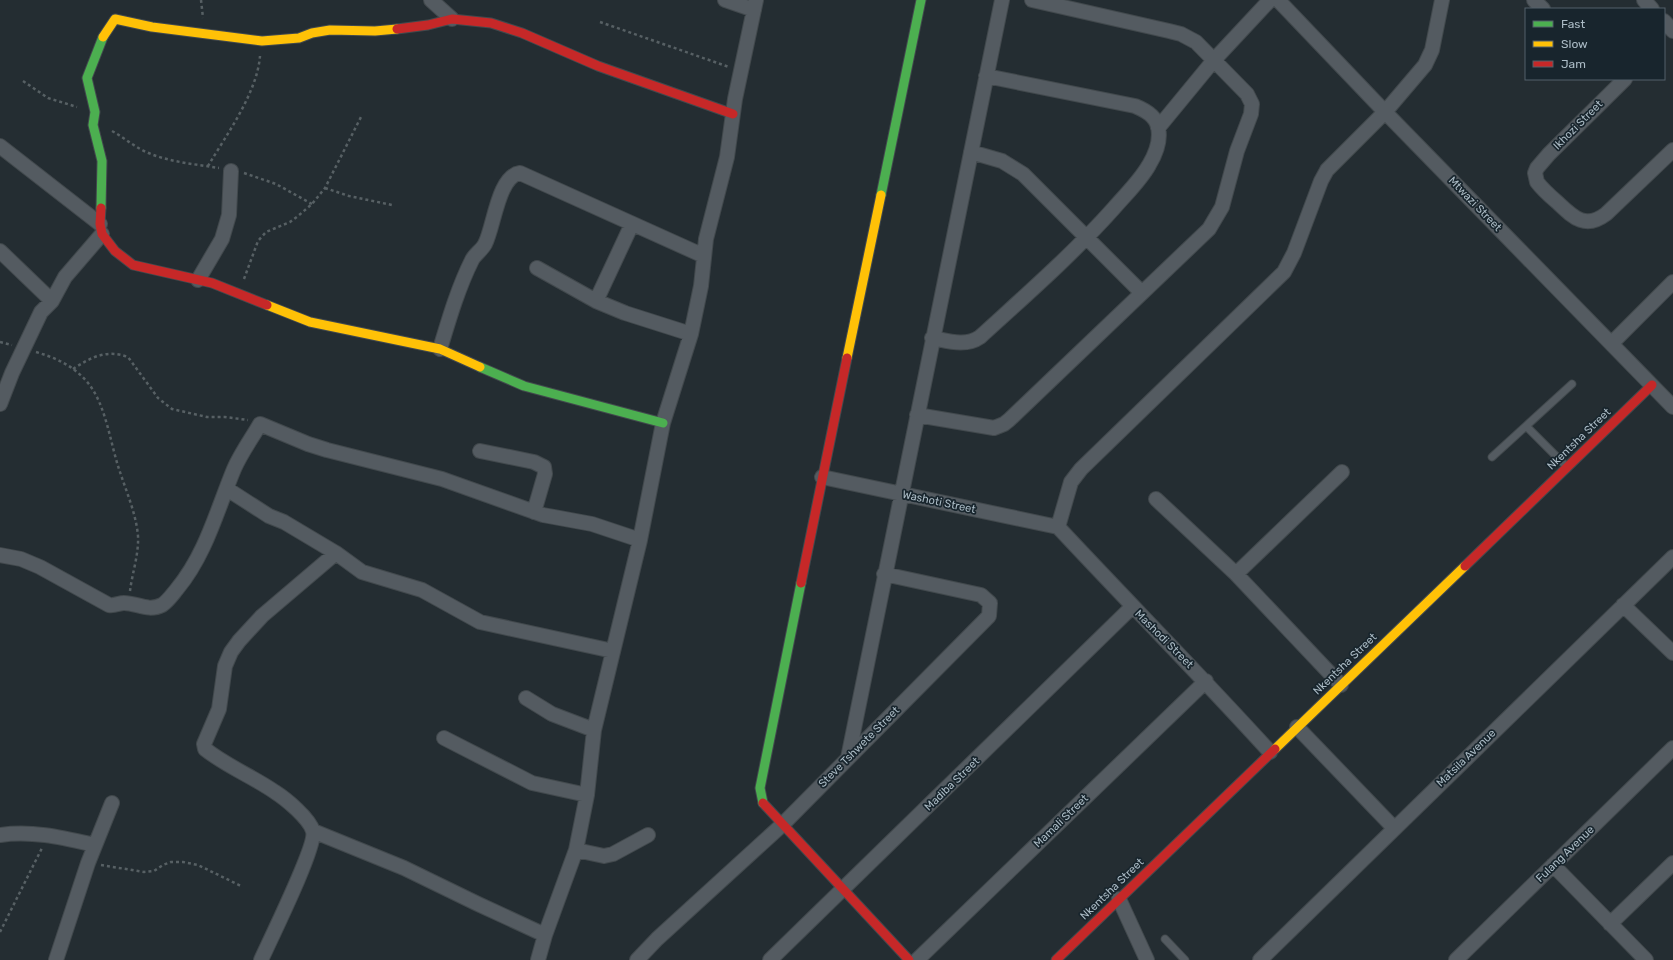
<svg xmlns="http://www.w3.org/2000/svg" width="1673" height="960" viewBox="0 0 1673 960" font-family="Rubik,sans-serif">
  <rect width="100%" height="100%" fill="#242d32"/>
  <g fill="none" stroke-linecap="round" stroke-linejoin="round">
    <g stroke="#42494d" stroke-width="9">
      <path id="lane" d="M1527 427 1566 466
        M1492 457 1572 384
        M1165 939 1185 960"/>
    </g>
    <g stroke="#42494d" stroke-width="16">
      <path id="street" d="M431 0 452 19
        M725 0 754 10
        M1278 0 1385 112 1673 407
        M1534 0 1543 9
        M1644 0 1652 9
        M1664 21 1673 31
        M1625 79 1549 154 1537 168 1535 173 1537 182C1543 190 1550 196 1557 202 1573 217 1585 230 1606 214L1673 150
        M1158 128 1214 60 1270 0
        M0 146 100 224
        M971 152 1002 161 1023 174 1142 293
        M0 251 52 301
        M537 268 596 301 625 313 691 334
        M198 280 222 239 229 215 231 171
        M596 301 632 224
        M932 338C948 341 966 347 980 337 1026 295 1073 254 1114 208 1126 194 1140 181 1149 165 1155 155 1161 140 1158 127 1156 116 1145 110 1135 106L986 76
        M1612 343 1673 282
        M440 349C449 319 458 288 472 260 475 254 482 250 485 244 494 227 498 176 520 173L704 256
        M0 404 12 373 41 312 52 301 65 277 102 234
        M917 415 994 428 1004 424 1009 420 1209 229 1222 207 1237 151 1251 114 1252 104 1247 94 1196 42 1181 34 1169 31 1032 0
        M480 451 534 462 544 467 545 474 534 512
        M822 477 1058 527
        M227 489 269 516 284 522 336 553 362 572 422 590 480 622 613 651
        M1156 499 1236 574 1341 685
        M1058 527 1071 482 1081 469 1284 272 1294 253 1321 181 1327 170 1385 112 1425 65 1432 50 1442 0
        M1058 527C1128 602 1201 676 1270 752
        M0 555 21 559 40 567 109 605C115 606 119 603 124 603 137 603 148 612 162 605 168 601 172 595 177 589 206 554 217 510 234 469 241 453 252 438 260 424L308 444 327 450 442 479 543 515 592 524 640 540
        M1236 574 1342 472
        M1623 605 1673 653
        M526 698 552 714 594 730
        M1297 727 1394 828
        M444 738 532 783 587 795
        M848 758 1002 0
        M313 831 404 868 478 904 545 935
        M0 835C32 830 64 838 95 845
        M576 850 604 856 613 854 648 835
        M1553 865 1646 960
        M1119 899 1147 960
        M1610 924 1673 863
        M56 960 88 863 112 803
        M261 960C270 940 317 845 313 831 309 818 286 799 275 792 252 776 226 766 205 749L204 744 219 709 225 666 231 652 239 641 262 616 336 553
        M538 960 545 935 576 850 587 795 594 730 640 540 663 423 691 334 701 286 706 239 727 157 735 99 756 0
        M637 960 657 939 783 824 989 616 990 603 981 595 884 574
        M770 960 1132 607
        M917 960 1206 681
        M1260 960 1673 557
        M1456 960 1673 748"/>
    </g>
    <g stroke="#42494d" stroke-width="11">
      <path id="fast" d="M881 195 921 0
        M101 208 102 161 93 125 95 112 87 78 103 37
        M480 367 524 386 663 423
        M763 803 760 788 801 583"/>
    </g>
    <g stroke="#42494d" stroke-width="11">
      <path id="slow" d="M103 37 115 19 152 27 262 41 299 38 312 33 330 30 375 31 397 29
        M267 305 310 322 440 349 480 367
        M847 358 881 195
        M1275 749 1465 566"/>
    </g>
    <g stroke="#42494d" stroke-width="11">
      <path id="jam" d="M397 29 428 25 452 19 491 23 522 33 598 66 733 114
        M101 208 100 224 102 234 115 251 133 265 212 283 267 305
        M1465 566 1652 385
        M801 583 847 358
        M763 803 909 960
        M1056 960 1275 749"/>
    </g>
    <path stroke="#576064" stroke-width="2.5" stroke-dasharray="3 3" stroke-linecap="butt" d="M201 0 203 18
      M600 22 729 67
      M23 81 48 98 77 107
      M112 131C123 137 132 145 144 151 167 162 194 164 219 168
      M208 166C227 134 257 93 260 56
      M244 173 276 184 312 204
      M325 188 349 196 392 205
      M244 279 258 241 266 232 290 222 298 216 312 204 325 188 362 115
      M0 342 12 345
      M36 352C56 358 74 366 88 383 106 405 110 442 119 469 126 491 136 513 138 536 139 554 132 574 130 591
      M73 369C91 357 107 349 128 357L158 398 172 409 207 417H225L248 420
      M101 865 144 872 154 871 163 865 171 862H183L198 865 241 886
      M0 932 42 848"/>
    <use href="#lane" stroke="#545b61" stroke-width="7"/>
    <use href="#street" stroke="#545b61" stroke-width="14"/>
    <use href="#fast" stroke="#4caf50" stroke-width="9"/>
    <use href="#slow" stroke="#ffc107" stroke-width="9"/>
    <use href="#jam" stroke="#c62828" stroke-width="9"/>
  </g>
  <g text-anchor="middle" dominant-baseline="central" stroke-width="3.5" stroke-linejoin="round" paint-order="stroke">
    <g font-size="11" fill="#acbcc6" stroke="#18252d">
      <text transform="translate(1578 125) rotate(-45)">Ikhozi Street</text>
      <text transform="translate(1475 204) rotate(46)">Mtwazi Street</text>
      <text transform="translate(1579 439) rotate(-44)">Nkentsha Street</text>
      <text transform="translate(939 502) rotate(12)">Washoti Street</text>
      <text transform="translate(1164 639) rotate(45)">Mashodi Street</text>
      <text transform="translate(1345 664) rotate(-44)">Nkentsha Street</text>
      <text transform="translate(859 747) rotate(-45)">Steve Tshwete Street</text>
      <text transform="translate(1466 758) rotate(-44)">Matsila Avenue</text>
      <text transform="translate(952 784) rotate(-44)">Madiba Street</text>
      <text transform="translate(1061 821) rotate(-44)">Mamali Street</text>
      <text transform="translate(1565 854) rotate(-44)">Fulang Avenue</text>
      <text transform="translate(1112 889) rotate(-44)">Nkentsha Street</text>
    </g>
  </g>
  <rect x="1525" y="8" width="140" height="72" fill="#18252d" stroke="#53616a"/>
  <rect x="1533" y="21" width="20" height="6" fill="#4caf50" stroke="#53616a"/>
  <text x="1561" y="28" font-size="12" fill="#acbcc6">Fast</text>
  <rect x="1533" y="41" width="20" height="6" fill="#ffc107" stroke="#53616a"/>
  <text x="1561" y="48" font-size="12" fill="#acbcc6">Slow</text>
  <rect x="1533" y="61" width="20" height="6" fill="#c62828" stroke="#53616a"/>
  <text x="1561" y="68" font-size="12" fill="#acbcc6">Jam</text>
</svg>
